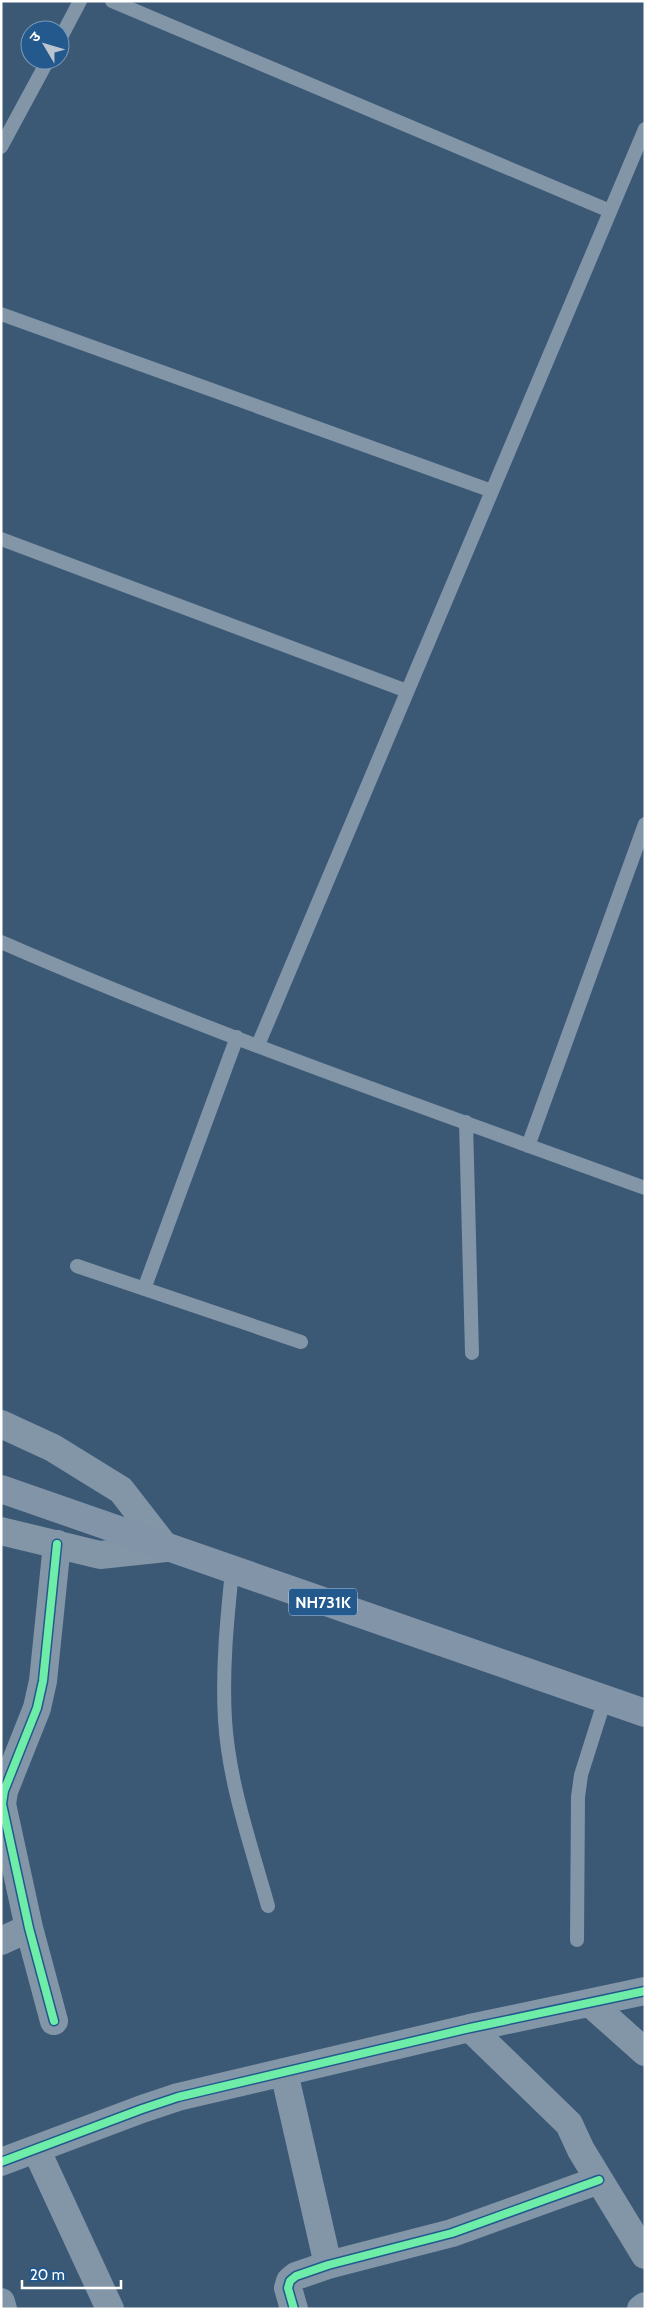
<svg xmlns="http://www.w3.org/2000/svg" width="646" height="2310" viewBox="0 0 646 2310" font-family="Cabin,'Noto Sans Devanagari',sans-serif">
  <rect width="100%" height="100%" fill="#3b5875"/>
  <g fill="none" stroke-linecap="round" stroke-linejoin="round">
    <path stroke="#8296a8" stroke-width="14" d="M112 1 610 211
      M60 39 80 1
      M1 147 48 60
      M1 314 492 491
      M1 539 407 691
      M1 942C211 1034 429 1109 645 1188
      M258 1045 645 129
      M466 1122 472 1353
      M528 1146 645 824
      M77 1266 301 1342
      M144 1289 237 1037
      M232 1571C227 1620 222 1670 225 1720 229 1784 251 1845 268 1906
      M577 1940 578 1797 581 1775 605 1699"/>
    <path stroke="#8296a8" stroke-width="28" d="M1 1424 53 1448 121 1490 166 1548
      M1 1531 100 1555 166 1548
      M1 1941 29 1928
      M590 2003 645 2052
      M54 2021 29 1928 2 1804 4 1791 37 1708 43 1681 57 1544
      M470 2028 569 2124 581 2150 645 2255
      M284 2072 328 2265
      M36 2149 110 2309
      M1 2162 142 2109 178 2097 470 2028 645 1991
      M1 2302 3 2309
      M294 2309 288 2288 290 2281 296 2276 328 2265 452 2233 599 2180
      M641 2309 645 2306"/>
    <path stroke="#8294a8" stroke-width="28" d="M1 1489 645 1713"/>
    <g stroke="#23598d" stroke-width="11">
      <path id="cycleway" d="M54 2021 29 1928 2 1804 4 1791 37 1708 43 1681 57 1544
        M1 2162 142 2109 178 2097 470 2028 645 1991
        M294 2309 288 2288 290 2281 296 2276 328 2265 452 2233 599 2180"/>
    </g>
    <use href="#cycleway" stroke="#6deda7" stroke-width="8"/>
  </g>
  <g text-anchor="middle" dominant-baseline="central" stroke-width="4" stroke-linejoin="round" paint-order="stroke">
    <rect fill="#23598d" stroke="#bdcddd" stroke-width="1" x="289" y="1588.5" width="68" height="27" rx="4"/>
    <g font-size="16" font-weight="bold" fill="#fff">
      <text x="323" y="1602">NH731K</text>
    </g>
  </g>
  <rect width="646" height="2310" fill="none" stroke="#ffffff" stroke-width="5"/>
  <g transform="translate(45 45) rotate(308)"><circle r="24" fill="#23598d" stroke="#7b9bbb"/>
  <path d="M0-4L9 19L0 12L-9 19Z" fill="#bac5cf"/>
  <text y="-8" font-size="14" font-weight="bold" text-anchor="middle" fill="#ffffff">उ</text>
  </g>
  <path d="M22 2280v8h99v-8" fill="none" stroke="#ffffff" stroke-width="2.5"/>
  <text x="30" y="2280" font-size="15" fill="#ffffff" stroke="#23598d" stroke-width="4" paint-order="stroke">20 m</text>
</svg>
